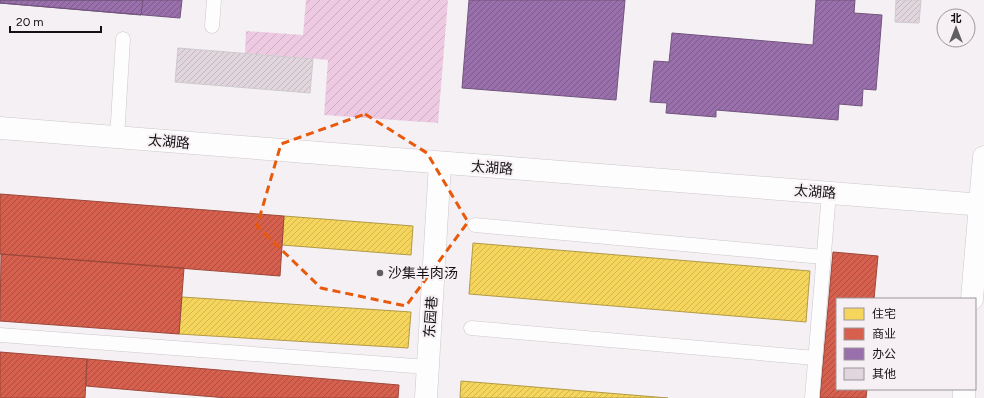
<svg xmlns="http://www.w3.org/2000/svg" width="984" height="398" viewBox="0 0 984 398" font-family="Figtree,'Noto Sans SC',sans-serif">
  <defs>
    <pattern id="garden-furrows" width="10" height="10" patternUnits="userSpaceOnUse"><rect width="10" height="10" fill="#eecae2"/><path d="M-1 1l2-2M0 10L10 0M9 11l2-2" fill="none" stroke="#cbacc1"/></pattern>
    <pattern id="homes-hatch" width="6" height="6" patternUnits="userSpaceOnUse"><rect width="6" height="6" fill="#f6d55c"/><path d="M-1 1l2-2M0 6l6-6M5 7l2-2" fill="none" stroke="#d2b64f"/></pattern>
    <pattern id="shops-hatch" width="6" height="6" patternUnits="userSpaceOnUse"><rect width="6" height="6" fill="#d6604d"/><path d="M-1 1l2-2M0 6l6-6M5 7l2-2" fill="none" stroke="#ac4e3f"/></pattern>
    <pattern id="offices-hatch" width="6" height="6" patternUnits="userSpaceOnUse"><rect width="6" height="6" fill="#9970ab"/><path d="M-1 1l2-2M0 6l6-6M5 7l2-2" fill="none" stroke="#7c5b8a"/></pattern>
    <pattern id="building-hatch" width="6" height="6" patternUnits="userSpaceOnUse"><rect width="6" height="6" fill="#e2d6de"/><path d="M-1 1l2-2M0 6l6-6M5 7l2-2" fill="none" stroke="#c1b7bd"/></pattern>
  </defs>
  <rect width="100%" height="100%" fill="#f5f0f3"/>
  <path fill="url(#garden-furrows)" d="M306 0H448L438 123 324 115 328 60 245 53 246 31 303 35Z"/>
  <path fill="url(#homes-hatch)" stroke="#b29a46" d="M284 216 413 226 411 255 282 245Z
    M473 243 810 271 806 322 469 294Z
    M182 297 411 312 408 348 179 334Z
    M461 381 668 398H460Z"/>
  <path fill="url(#shops-hatch)" stroke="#9c483b" d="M0 194 284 216 280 276 0 254Z
    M833 252 878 256 874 299H837V389H867L866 398H820Z
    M1 254 184 268 179 334 0 321Z
    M0 352 87 359 85 398H0Z
    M87 359 399 385 398 398H227L86 386Z"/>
  <path fill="url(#offices-hatch)" stroke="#71547d" d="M0 0H143L141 15 0 3Z
    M0 0H182L180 18 0 3Z
    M469 0H625L616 100 462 88Z
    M816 0H855L854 13 882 15 876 90 863 89 862 106 839 104 838 120 716 110V117L666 113 667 103 650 102 654 61 669 62 672 33 813 45Z"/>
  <path fill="url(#building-hatch)" stroke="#cdcacb" d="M896 0H921L919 23 895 22Z
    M178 48 313 59 310 93 175 82Z"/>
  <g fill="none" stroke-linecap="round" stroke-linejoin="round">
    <g stroke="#ccc8ca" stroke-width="15">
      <path id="service" d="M212 26 214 0
        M117 138 123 39
        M475 225 823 257
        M471 328 815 358
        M0 335 428 367
        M812 398 829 193"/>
    </g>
    <g stroke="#ccc8ca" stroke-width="23">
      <path id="minor" d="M426 398 440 164"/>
    </g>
    <g stroke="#ccc8ca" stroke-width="23">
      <path id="tertiary" d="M0 128 984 205
        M972 299 984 157
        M964 398V389"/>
    </g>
    <use href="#service" stroke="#fefdfd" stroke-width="14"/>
    <use href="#minor" stroke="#fefdfd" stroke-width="22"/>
    <use href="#tertiary" stroke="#fefdfd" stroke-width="22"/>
  </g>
  <path fill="none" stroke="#e8590c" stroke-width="3" stroke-dasharray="8 5" stroke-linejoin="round" d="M365 114 427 153 468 222 406 306 321 288 257 226 281 144Z"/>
  <circle fill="#625f61" stroke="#f6eff3" stroke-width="1.5" cx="380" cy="273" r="4"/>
  <g text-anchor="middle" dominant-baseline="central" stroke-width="4" stroke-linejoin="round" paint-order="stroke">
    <g font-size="14" fill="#131112" stroke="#f6eff3">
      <text transform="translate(169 142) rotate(5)">太湖路</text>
      <text transform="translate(492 168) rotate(4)">太湖路</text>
      <text transform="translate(815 192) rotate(4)">太湖路</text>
      <text transform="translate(431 317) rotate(-86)">东园巷</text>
    </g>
    <g font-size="14" fill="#131112" stroke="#f6eff3" text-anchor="start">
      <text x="388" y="273">沙集羊肉汤</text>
    </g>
  </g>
  <rect x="836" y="298" width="140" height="92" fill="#f6eff3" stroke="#9b9699"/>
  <rect x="844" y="308" width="20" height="12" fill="#f6d55c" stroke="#9b9699"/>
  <text x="872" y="318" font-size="12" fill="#131112">住宅</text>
  <rect x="844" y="328" width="20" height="12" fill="#d6604d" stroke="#9b9699"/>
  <text x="872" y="338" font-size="12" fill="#131112">商业</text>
  <rect x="844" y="348" width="20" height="12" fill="#9970ab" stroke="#9b9699"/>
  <text x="872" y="358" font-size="12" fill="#131112">办公</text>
  <rect x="844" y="368" width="20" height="12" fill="#e2d6de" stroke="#9b9699"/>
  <text x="872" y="378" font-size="12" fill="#131112">其他</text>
  <g transform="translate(956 28)"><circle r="19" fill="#f6eff3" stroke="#9b9699"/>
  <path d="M0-3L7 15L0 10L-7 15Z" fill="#625f61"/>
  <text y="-6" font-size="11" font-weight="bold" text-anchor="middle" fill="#131112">北</text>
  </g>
  <path d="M10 26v6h91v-6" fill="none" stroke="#131112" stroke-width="2"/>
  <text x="16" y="26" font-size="12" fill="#131112" stroke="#f6eff3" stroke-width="3" paint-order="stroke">20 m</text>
</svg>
